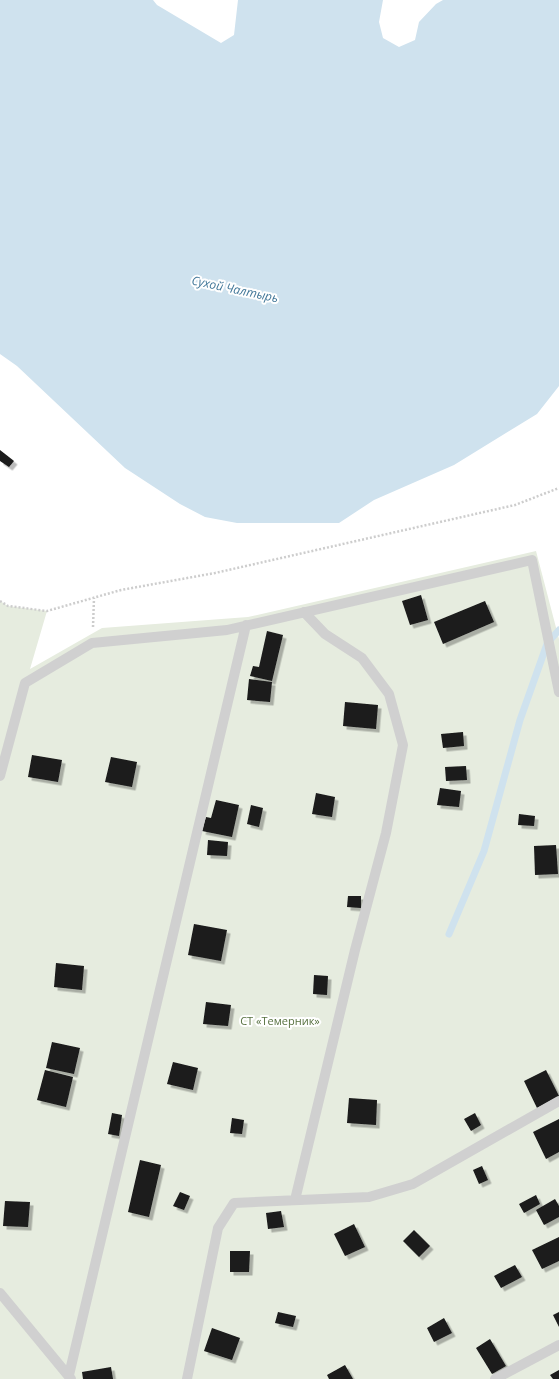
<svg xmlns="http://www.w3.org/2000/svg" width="559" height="1379" viewBox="0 0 559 1379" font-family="'Open Sans',sans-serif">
  <defs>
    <filter id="shadow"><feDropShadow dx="3.5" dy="3.5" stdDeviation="0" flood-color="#0004"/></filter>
  </defs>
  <rect width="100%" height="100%" fill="#fff"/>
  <path fill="#e6ecdf" d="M536 551 559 639V1379H0V601L8 606 47 611 30 669 102 628 248 617Z"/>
  <path fill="#cfe2ee" d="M0 0H153L157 5 221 43 234 35 238 0H383L379 22 383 38 399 47 415 40 419 22 436 4 443 0H559V386L537 414 454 465 374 500 339 523H237L205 517 180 504 125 468 17 366 0 354Z"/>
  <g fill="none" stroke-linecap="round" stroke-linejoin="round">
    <path stroke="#cfe2ee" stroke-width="7" d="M551 639 559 630
      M449 934 484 851 520 720 547 644"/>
  </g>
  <path fill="#1a1a1a" filter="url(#shadow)" d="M0 450 14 461 9 467 0 461Z
    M421 595 428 620 410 625 402 601Z
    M485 601 494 622 443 644 434 622Z
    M267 631 283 635 272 681 250 676 253 666 259 667Z
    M249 679 272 682 270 702 247 700Z
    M345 702 378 705 376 729 343 726Z
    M463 732 464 746 443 748 441 734Z
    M32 755 62 760 58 782 28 777Z
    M111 757 137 762 132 787 105 782Z
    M466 766 467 780 446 781 445 767Z
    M440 788 461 791 459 807 437 805Z
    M316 793 335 797 332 817 312 814Z
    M216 800 239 805 232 837 202 831 206 817 211 818Z
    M251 805 263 808 259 827 247 824Z
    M519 814 535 816 534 826 518 825Z
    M208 840 228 842 227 856 207 855Z
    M556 845 558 874 535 875 534 846Z
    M348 896H361V908L347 907Z
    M194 924 227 930 221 961 188 955Z
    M56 963 84 966 82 990 54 987Z
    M314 975 328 976 327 995 313 994Z
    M206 1002 231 1005 228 1026 203 1024Z
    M52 1042 80 1048 74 1074 46 1068Z
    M173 1062 198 1068 193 1090 167 1084Z
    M45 1070 73 1077 66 1107 37 1100Z
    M546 1070 559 1096 537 1108 524 1081Z
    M349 1098 377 1100 376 1125 347 1123Z
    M112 1113 122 1115 119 1136 108 1134Z
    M475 1113 481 1125 471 1131 464 1119Z
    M232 1118 244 1120 242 1134 230 1133Z
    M559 1119V1152L546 1159 533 1132Z
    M140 1160 161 1165 149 1217 128 1212Z
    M482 1166 488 1180 479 1184 473 1170Z
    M180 1192 190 1196 184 1210 173 1206Z
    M536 1195 540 1204 524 1213 519 1204Z
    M555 1199 559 1206V1217L544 1225 536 1210Z
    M5 1201 30 1202 28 1227 3 1226Z
    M281 1211 284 1227 268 1229 266 1213Z
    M354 1224 365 1247 345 1256 334 1234Z
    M414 1230 430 1246 419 1257 403 1241Z
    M559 1237V1261L542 1269 532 1250Z
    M230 1251H250L249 1272H230Z
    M515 1265 522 1277 501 1288 494 1276Z
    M278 1312 296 1316 293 1327 275 1323Z
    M559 1312V1327L553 1315Z
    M444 1318 452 1333 434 1342 427 1328Z
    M212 1328 240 1338 232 1360 204 1351Z
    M490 1339 506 1366 492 1374 476 1348Z
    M345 1365 353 1379H329L327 1375Z
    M111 1367 113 1379H83L82 1372Z
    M559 1370V1379H553L550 1375Z"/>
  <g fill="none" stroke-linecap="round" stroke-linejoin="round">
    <path stroke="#cdcdcd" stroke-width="2.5" stroke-dasharray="2 2" stroke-linecap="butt" d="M0 601 8 606 47 611 121 590 215 573 515 505 559 488
      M93 627 94 598"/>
    <path stroke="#d0d0d0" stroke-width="10" d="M0 776 25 683 92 643 227 630 532 560 559 692
      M295 1200 355 950 386 833 403 745 389 694 362 658 325 634 304 612
      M0 1293 71 1379
      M69 1375 246 625
      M187 1379 218 1228 234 1203 369 1197 413 1184 559 1101
      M495 1379 559 1345"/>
  </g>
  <g text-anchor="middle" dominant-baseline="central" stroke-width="4" stroke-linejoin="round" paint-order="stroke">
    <g font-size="11" fill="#56703f" stroke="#fff">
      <text x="280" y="1020">СТ «Темерник»</text>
    </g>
    <g font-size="12" font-style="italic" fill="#3f7597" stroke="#fff">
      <text transform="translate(235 289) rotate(12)">Сухой Чалтырь</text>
    </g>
  </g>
</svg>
